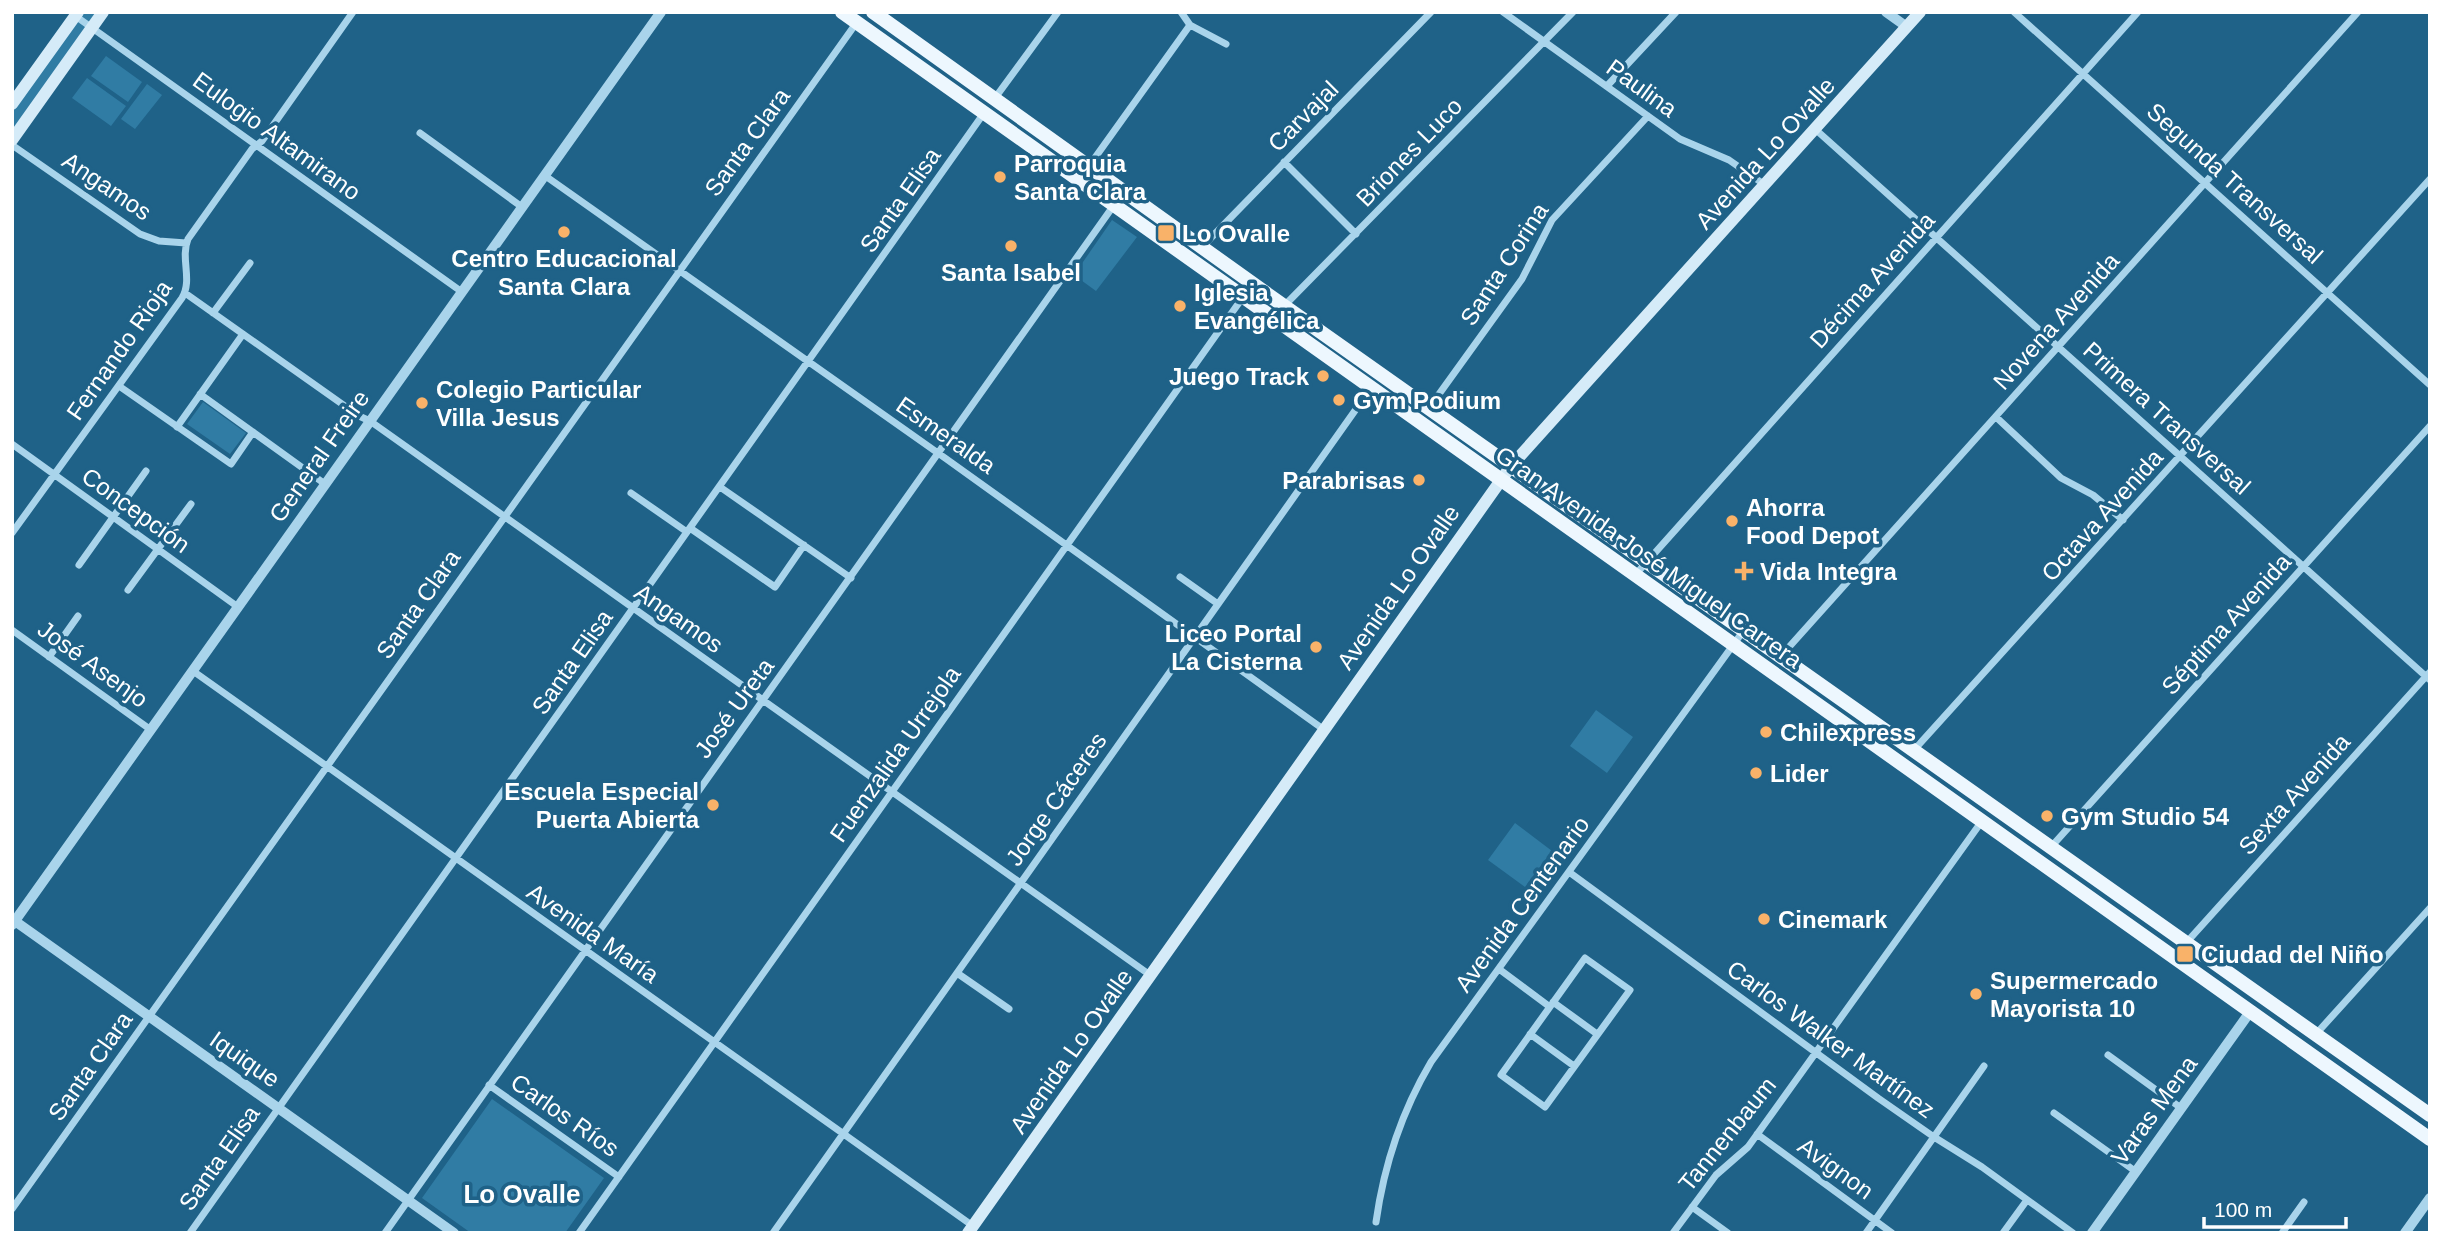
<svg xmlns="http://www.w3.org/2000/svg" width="2442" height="1245" viewBox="0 0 2442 1245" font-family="Helvetica,sans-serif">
  <rect width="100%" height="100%" fill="#1f6288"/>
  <path fill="#307ca4" d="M81 12H96L12 131V109Z
    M106 56 142 82 128 102 91 76Z
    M87 78 126 106 111 126 72 98Z
    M147 84 162 95 135 129 121 119Z
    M1112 220 1137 237 1096 291 1074 275Z
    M203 402 246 433 230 454 187 424Z
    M1596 710 1633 737 1607 773 1570 746Z
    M1515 823 1552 851 1525 887 1488 860Z
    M492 1099 604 1178 565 1233H471L422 1198Z"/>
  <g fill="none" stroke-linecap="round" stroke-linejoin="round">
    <path stroke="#a9d4eb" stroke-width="7" d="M1181 12 1190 25 1226 44
      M1503 12 1680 139 1729 160 1765 185
      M2014 12 2430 385
      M74 15 462 292
      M1607 86 1676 12
      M995 98 1058 12
      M1815 129 2430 680
      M420 133 522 207
      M12 145 140 234 159 241 186 243
      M1284 162 1356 234
      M544 175 945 458 1323 729
      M1079 180 1190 25
      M1202 247 1431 12
      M185 293 359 416 370 421 1150 975
      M213 313 250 263
      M1277 321 1284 306 1573 12
      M119 386 231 464 253 432
      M200 394 325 484
      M1429 408 1522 279 1552 220 1648 116
      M1996 417 2061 478 2093 495 2123 520
      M177 427 243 334
      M12 444 238 607
      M720 487 851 578
      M631 493 687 532
      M690 528 775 587 804 545
      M12 533 182 298C193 279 180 259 188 239L252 149 262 141 353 12
      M79 565 146 471
      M1636 574 2138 12
      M1180 577 1218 604
      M128 590 191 504
      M12 630 151 730
      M1781 656 2358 12
      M49 657 78 616
      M193 671 973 1226
      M1914 750 2430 179
      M2051 847 2430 426
      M1569 872 1878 1098 1934 1137 1982 1167 2073 1233
      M2186 943 2430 672
      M1585 958 1630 990 1545 1107 1501 1075Z
      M1499 969 1550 1007
      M957 973 1009 1009
      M1553 1002 1597 1034
      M1530 1034 1574 1066
      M2316 1034 2430 908
      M2108 1055 2181 1108
      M489 1085 619 1177
      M2054 1113 2135 1171
      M1757 1134 1892 1233
      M1692 1207 1728 1233
      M12 1209 857 22
      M1376 1222C1384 1165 1402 1111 1431 1062L1744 630
      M190 1233 984 113
      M385 1233 1114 205
      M579 1233 1243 297
      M773 1233 1371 388
      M1673 1233 1716 1175 1748 1147 1982 821
      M1866 1233 1984 1066
      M2003 1233 2027 1200
      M2282 1233 2304 1202"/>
    <path stroke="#a9d4eb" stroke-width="10" d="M1886 12 1907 27
      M12 919 454 1233
      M12 925 661 12
      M2092 1233 2250 1012
      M2405 1233 2430 1198"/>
    <path stroke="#d5ebf8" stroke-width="12" d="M12 104 78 12
      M12 140 103 12
      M968 1233 1511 466 1920 12"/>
    <path stroke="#edf7fe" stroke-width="14" d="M842 12 2430 1139
      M873 12 1284 306 2430 1115"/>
  </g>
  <g fill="#f9b269" stroke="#1f6288" stroke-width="2.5">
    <circle cx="1000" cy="177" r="7"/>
    <circle cx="564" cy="232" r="7"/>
    <rect x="1157" y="224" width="18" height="18" rx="3.5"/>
    <circle cx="1011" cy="246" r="7"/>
    <circle cx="1180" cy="306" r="7"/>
    <circle cx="1323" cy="376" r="7"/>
    <circle cx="1339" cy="400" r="7"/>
    <circle cx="422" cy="403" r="7"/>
    <circle cx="1419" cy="480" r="7"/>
    <circle cx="1732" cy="521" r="7"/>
    <path d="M1740.5 560.5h7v7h7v7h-7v7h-7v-7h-7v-7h7z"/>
    <circle cx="1316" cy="647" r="7"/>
    <circle cx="1766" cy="732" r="7"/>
    <circle cx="1756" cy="773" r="7"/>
    <circle cx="713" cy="805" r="7"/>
    <circle cx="2047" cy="816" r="7"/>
    <circle cx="1764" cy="919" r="7"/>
    <rect x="2176" y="945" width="18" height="18" rx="3.5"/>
    <circle cx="1976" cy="994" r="7"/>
  </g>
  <g text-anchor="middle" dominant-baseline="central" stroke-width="7" stroke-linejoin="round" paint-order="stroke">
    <g font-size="24" fill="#fff" stroke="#1f6288">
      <text transform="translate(1642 88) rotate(36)">Paulina</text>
      <text transform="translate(1303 116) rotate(-45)">Carvajal</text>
      <text transform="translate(277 136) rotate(36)">Eulogio Altamirano</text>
      <text transform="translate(747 142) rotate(-54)">Santa Clara</text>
      <text transform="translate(1409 152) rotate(-46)">Briones Luco</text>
      <text transform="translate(1765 153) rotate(-48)">Avenida Lo Ovalle</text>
      <text transform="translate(2235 183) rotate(42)">Segunda Transversal</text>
      <text transform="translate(107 186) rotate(34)">Angamos</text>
      <text transform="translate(900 200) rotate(-55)">Santa Elisa</text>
      <text transform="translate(1504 264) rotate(-57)">Santa Corina</text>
      <text transform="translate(1872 280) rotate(-48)">Décima Avenida</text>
      <text transform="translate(2056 321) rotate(-48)">Novena Avenida</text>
      <text transform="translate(119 350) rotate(-55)">Fernando Rioja</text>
      <text transform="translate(2167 418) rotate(42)">Primera Transversal</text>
      <text transform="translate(946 435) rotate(35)">Esmeralda</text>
      <text transform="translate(319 456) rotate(-55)">General Freire</text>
      <text transform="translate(136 510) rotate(36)">Concepción</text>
      <text transform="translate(2102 515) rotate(-48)">Octava Avenida</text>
      <text transform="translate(1649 557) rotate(35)">Gran Avenida José Miguel Carrera</text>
      <text transform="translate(1398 587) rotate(-55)">Avenida Lo Ovalle</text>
      <text transform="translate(418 604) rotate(-55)">Santa Clara</text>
      <text transform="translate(679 618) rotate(35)">Angamos</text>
      <text transform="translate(2226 624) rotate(-48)">Séptima Avenida</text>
      <text transform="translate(572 662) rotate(-55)">Santa Elisa</text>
      <text transform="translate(93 664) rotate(36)">José Asenjo</text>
      <text transform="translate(734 708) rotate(-54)">José Ureta</text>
      <text transform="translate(895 754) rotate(-55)">Fuenzalida Urrejola</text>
      <text transform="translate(2294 794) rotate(-48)">Sexta Avenida</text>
      <text transform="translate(1056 799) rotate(-55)">Jorge Cáceres</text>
      <text transform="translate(1522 904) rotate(-54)">Avenida Centenario</text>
      <text transform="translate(593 933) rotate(35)">Avenida María</text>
      <text transform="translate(1831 1039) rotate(36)">Carlos Walker Martínez</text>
      <text transform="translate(1071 1051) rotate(-55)">Avenida Lo Ovalle</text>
      <text transform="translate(245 1059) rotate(35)">Iquique</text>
      <text transform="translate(90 1066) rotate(-55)">Santa Clara</text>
      <text transform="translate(2154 1110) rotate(-54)">Varas Mena</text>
      <text transform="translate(565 1115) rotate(35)">Carlos Ríos</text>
      <text transform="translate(1727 1134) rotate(-51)">Tannenbaum</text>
      <text transform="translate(219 1158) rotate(-55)">Santa Elisa</text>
      <text transform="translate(1836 1168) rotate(36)">Avignon</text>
    </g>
    <g font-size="24" font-weight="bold" fill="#fff" stroke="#1f6288" text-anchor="start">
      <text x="1014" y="163">Parroquia<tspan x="1014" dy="28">Santa Clara</tspan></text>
      <text x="1182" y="233">Lo Ovalle</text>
      <text x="564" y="258" text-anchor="middle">Centro Educacional<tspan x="564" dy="28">Santa Clara</tspan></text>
      <text x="1011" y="272" text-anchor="middle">Santa Isabel</text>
      <text x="1194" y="292">Iglesia<tspan x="1194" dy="28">Evangélica</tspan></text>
      <text x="1309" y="376" text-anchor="end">Juego Track</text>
      <text x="436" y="389">Colegio Particular<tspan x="436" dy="28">Villa Jesus</tspan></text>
      <text x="1353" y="400">Gym Podium</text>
      <text x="1405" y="480" text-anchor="end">Parabrisas</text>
      <text x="1746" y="507">Ahorra<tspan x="1746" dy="28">Food Depot</tspan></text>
      <text x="1760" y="571">Vida Integra</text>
      <text x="1302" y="633" text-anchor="end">Liceo Portal<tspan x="1302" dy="28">La Cisterna</tspan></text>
      <text x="1780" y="732">Chilexpress</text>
      <text x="1770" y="773">Lider</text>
      <text x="699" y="791" text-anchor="end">Escuela Especial<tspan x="699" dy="28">Puerta Abierta</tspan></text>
      <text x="2061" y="816">Gym Studio 54</text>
      <text x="1778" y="919">Cinemark</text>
      <text x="2201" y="954">Ciudad del Niño</text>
      <text x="1990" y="980">Supermercado<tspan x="1990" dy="28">Mayorista 10</tspan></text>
    </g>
    <g font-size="26" font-weight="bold" fill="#fff" stroke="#1f6288">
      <text x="522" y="1194">Lo Ovalle</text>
    </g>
  </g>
  <rect width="2442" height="1245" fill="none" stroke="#ffffff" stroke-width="28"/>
  <path d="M2204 1217v10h142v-10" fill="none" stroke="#ffffff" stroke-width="3.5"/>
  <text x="2214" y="1217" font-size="21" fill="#ffffff" stroke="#1f6288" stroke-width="5" paint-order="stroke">100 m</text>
</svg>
